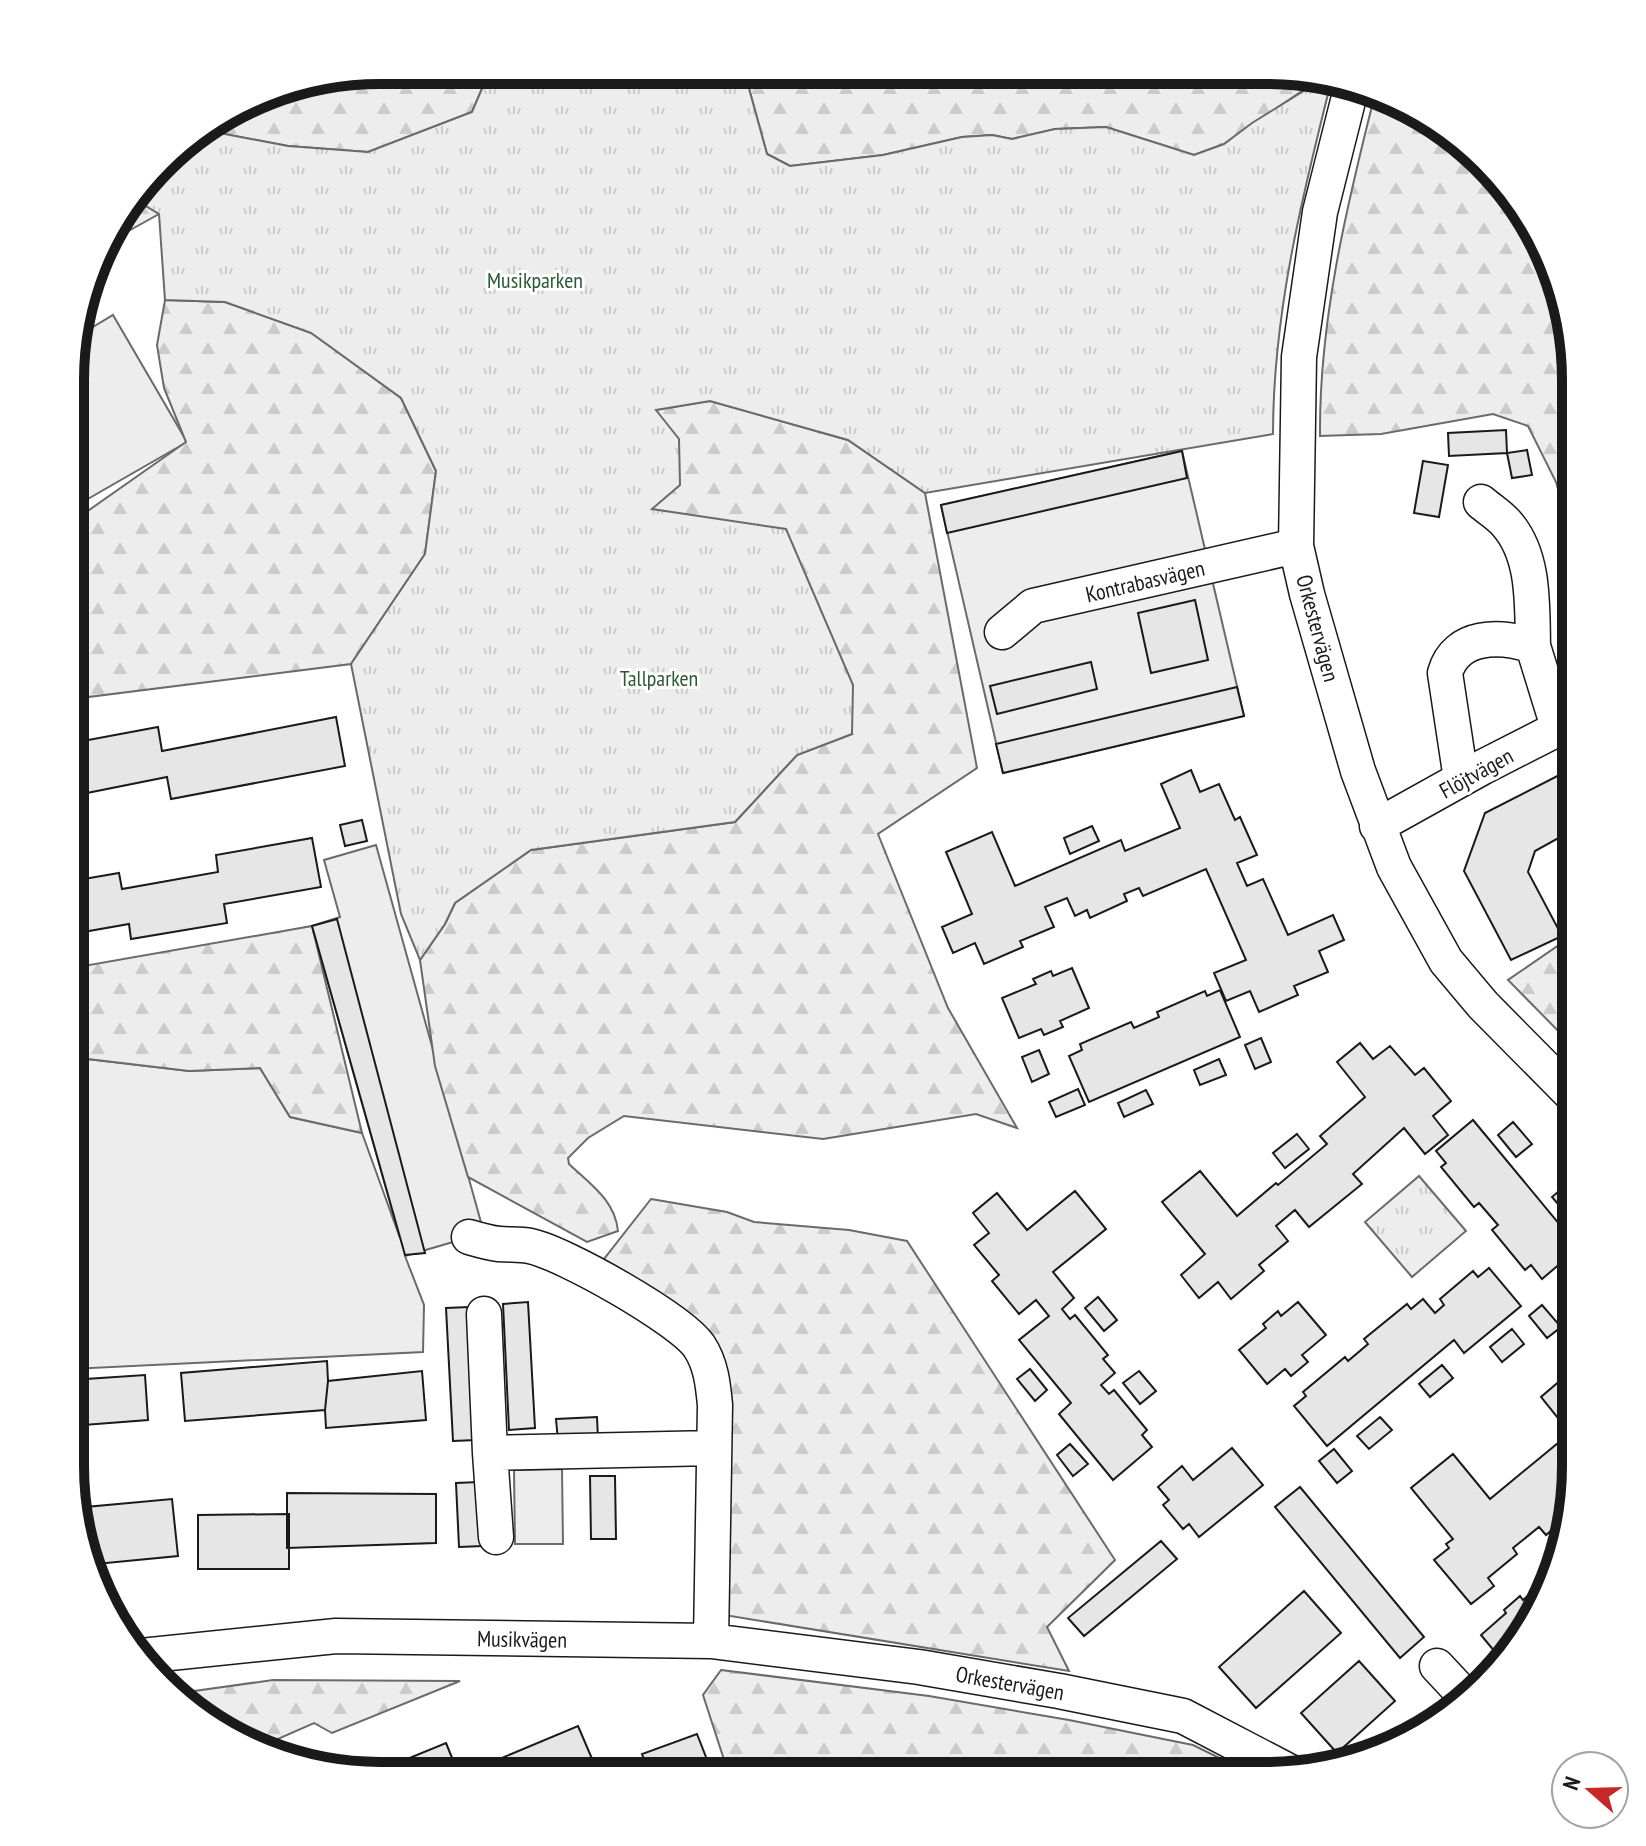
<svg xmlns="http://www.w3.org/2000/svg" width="1646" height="1846" viewBox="0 0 1646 1846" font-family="'PT Sans Narrow',sans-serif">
  <defs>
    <pattern id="forest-firs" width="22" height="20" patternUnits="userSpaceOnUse" patternTransform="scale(2)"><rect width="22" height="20" fill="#ededed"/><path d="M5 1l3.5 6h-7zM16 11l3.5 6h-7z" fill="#cbcbcb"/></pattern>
    <pattern id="park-tufts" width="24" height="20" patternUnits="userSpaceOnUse" patternTransform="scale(2)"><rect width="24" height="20" fill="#ededed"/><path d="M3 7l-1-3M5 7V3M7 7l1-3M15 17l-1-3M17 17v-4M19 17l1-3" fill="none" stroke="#cbcbcb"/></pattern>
  </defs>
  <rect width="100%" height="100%" fill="#fff"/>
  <path fill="#ededed" stroke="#6a6a6a" stroke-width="2" d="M113 315 187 442 72 508 73 339Z
    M1182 451 1244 716 1003 773 941 505Z
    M376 845 484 1233 405 1256 424 1305 423 1352 71 1369V1057L189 1071 260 1068 290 1117 362 1133 400 1238 312 926 340 917 324 860Z
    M562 1469 563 1544H515L514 1470Z"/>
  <path fill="url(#forest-firs)" stroke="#6a6a6a" stroke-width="2" d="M380 70H490L472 112 368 152 288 146 204 130 280 87Z
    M732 71 1306 73 1321 78 1224 144 1194 155 1106 127 1055 129 1012 139 992 135 962 137 883 155 790 166 767 154 745 74Z
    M1374 98 1438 122 1524 208 1560 281 1575 360V509L1565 514 1556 482 1528 426 1493 414 1381 434 1320 436C1319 322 1346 209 1374 98Z
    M133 198 159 214 105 244 111 225Z
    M165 300 225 302 312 333 401 398 436 471 425 554 351 664 72 699V522L186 442 164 388 157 345Z
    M710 401 848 440 925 493 977 768 878 834 948 1008 1017 1128 976 1114 823 1139 624 1116 588 1138 568 1158 569 1164C590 1184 615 1200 618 1231L587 1242 468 1177 435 1066 420 960 445 924 455 903 531 850 735 822 797 755 852 734 651 509 655 410Z
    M312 926 362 1133 290 1117 260 1068 189 1071 71 1057 72 968Z
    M1575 934V1048L1508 980Z
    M651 1199 727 1212 754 1222 849 1230 907 1241 1115 1560 1047 1627 1069 1671 712 1613 713 1376 593 1273Z
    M721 1670 929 1696 1069 1720 1193 1745 1254 1775H729L703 1695Z
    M273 1680 460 1681 332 1733 314 1723 262 1746 225 1735 180 1693Z"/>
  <path fill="url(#park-tufts)" stroke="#6a6a6a" stroke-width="2" d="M490 70 631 71 641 78C675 73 710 66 745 74L767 154 790 166 883 155 962 137 992 135 1012 139 1055 129 1106 127 1194 155 1224 144 1252 123 1323 79 1331 82C1302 197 1273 314 1273 434L925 493 848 440 710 401 656 410 679 439 680 485 652 509 786 529 853 685 852 734 797 755 735 822 531 850 455 903 445 924 420 960 401 914 351 664 425 554 436 471 401 398 311 333 225 302 165 300 159 214 133 198 176 147 204 130 288 146 368 152 472 112Z
    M1419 1176 1466 1231 1412 1277 1365 1222Z"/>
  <path fill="#e6e6e6" stroke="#1a1a1a" stroke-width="2" d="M1506 430 1507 453 1449 456 1448 433Z
    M1527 450 1532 475 1512 478 1507 453Z
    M1182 451 1187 478 947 533 941 505Z
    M1423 461 1448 465 1439 517 1414 513Z
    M1195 600 1208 660 1151 673 1138 613Z
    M1091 662 1097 689 997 714 990 686Z
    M1237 687 1244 716 1003 773 996 744Z
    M336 717 345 766 171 799 167 777 72 796V743L158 727 162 751Z
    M1575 767V829L1535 851 1528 872 1562 936 1511 960 1464 871 1485 813Z
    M1191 770 1200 792 1219 784 1235 820 1240 817 1257 855 1237 863 1247 886 1263 879 1288 935 1333 915 1344 940 1319 951 1328 972 1294 986 1298 995 1259 1012 1250 991 1226 1001 1214 973 1246 960 1206 869 1143 896 1139 888 1124 894 1127 901 1090 918 1087 910 1075 916 1067 898 1045 907 1054 927 1020 941 1023 947 984 964 975 943 953 953 942 927 972 914 946 852 992 832 1015 886 1121 840 1125 851 1180 828 1161 784Z
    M362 820 367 841 345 846 340 825Z
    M1092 826 1099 841 1070 854 1064 838Z
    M312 838 321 887 224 904 227 923 131 939 129 924 72 934V881L119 873 122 889 218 872 216 855Z
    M337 919 425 1253 405 1255 312 926Z
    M1072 968 1089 1008 1060 1021 1063 1027 1044 1035 1041 1029 1019 1038 1002 998 1036 984 1033 979 1051 971 1053 976Z
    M1220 990 1240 1037 1089 1102 1069 1056 1082 1050 1080 1044 1131 1022 1134 1028 1159 1017 1157 1012 1205 991 1207 996Z
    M1261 1038 1271 1062 1255 1069 1245 1045Z
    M1360 1043 1373 1059 1390 1046 1415 1075 1424 1068 1451 1101 1433 1116 1448 1135 1425 1154 1404 1128 1353 1174 1362 1184 1309 1227 1295 1210 1276 1226 1288 1241 1259 1265 1264 1271 1231 1299 1218 1282 1199 1298 1181 1275 1205 1254 1162 1202 1200 1171 1237 1216 1276 1183 1278 1185 1327 1144 1320 1136 1365 1097 1337 1062Z
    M1039 1050 1049 1074 1032 1082 1022 1057Z
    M1219 1059 1226 1075 1200 1085 1194 1070Z
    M1078 1089 1085 1105 1056 1117 1049 1102Z
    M1146 1090 1153 1104 1124 1117 1118 1103Z
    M1473 1120 1575 1243V1251L1542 1279 1531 1265 1525 1270 1492 1230 1498 1225 1479 1203 1474 1207 1441 1167 1446 1163 1436 1151Z
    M1513 1122 1532 1144 1516 1157 1498 1135Z
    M1297 1134 1309 1149 1285 1168 1273 1153Z
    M1566 1185 1575 1196V1215L1571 1219 1552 1197Z
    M1075 1191 1106 1229 1053 1272 1074 1298 1062 1309 1070 1319 1075 1315 1108 1355 1103 1359 1115 1373 1101 1385 1109 1394 1114 1390 1147 1430 1142 1435 1152 1447 1113 1480 1059 1414 1071 1403 1019 1340 1049 1316 1036 1300 1019 1314 992 1281 999 1275 974 1245 989 1233 973 1213 997 1193 1027 1230Z
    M1489 1268 1521 1306 1464 1353 1454 1340 1327 1446 1294 1406 1306 1396 1303 1392 1345 1357 1348 1361 1368 1344 1364 1339 1407 1304 1411 1309 1423 1299 1435 1313 1444 1305 1440 1299 1473 1271 1478 1277Z
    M1098 1297 1117 1320 1104 1331 1085 1308Z
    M528 1302 535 1428 509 1430 503 1304Z
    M1298 1302 1326 1335 1302 1355 1308 1362 1291 1376 1285 1369 1267 1384 1239 1350 1266 1328 1263 1324 1278 1311 1281 1316Z
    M1542 1305 1561 1327 1547 1338 1529 1316Z
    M469 1307 477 1440 453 1441 446 1308Z
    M1575 1309V1334L1574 1335 1562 1321Z
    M1512 1329 1524 1344 1502 1362 1490 1347Z
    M327 1361 328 1381 325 1410 185 1421 181 1373Z
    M1442 1365 1453 1378 1430 1397 1419 1384Z
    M1575 1368V1486L1565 1519 1546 1535 1539 1527 1513 1548 1517 1554 1488 1578 1494 1586 1471 1604 1434 1560 1449 1548 1446 1544 1453 1539 1411 1488 1453 1454 1490 1499 1570 1433 1541 1397Z
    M1030 1369 1047 1390 1035 1401 1017 1379Z
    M422 1371 426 1420 326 1428 325 1410 328 1381Z
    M1139 1371 1156 1391 1140 1404 1123 1383Z
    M145 1375 148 1420 71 1426V1380Z
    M597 1417 598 1439 558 1441 556 1419Z
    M1380 1417 1392 1430 1369 1449 1357 1436Z
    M1070 1444 1088 1464 1073 1476 1057 1455Z
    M1232 1448 1263 1485 1199 1537 1189 1524 1183 1529 1163 1505 1169 1500 1158 1487 1182 1466 1193 1480Z
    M1334 1449 1352 1471 1337 1483 1319 1461Z
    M590 1476H615L616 1539H591Z
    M479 1482 483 1546 459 1547 456 1483Z
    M1300 1487 1424 1637 1400 1658 1275 1507Z
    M287 1493 436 1494V1543L287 1548Z
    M172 1499 178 1556 86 1565 75 1508Z
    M289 1514V1569H198V1515Z
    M1161 1541 1177 1559 1084 1636 1068 1618Z
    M1538 1587 1543 1593 1535 1621 1500 1658 1481 1635 1506 1613 1504 1610 1520 1596 1523 1600Z
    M1304 1591 1341 1633 1256 1708 1219 1667Z
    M1359 1661 1395 1701 1337 1753 1301 1713Z
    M578 1726 599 1775H461Z
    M697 1734 713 1775H650L642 1754Z
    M446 1743 459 1775H368Z"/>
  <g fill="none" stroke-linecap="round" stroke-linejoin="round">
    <g stroke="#1a1a1a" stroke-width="37">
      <path id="minor" d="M1351 89 1320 212 1299 357 1296 546 1307 594 1358 771 1394 867 1446 961 1483 1005 1575 1098
        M1481 502C1489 509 1499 515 1506 523 1535 555 1532 605 1533 646
        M1002 632 1033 606 1296 546
        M1461 779 1445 673C1456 634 1500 635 1533 646L1558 727
        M1377 826 1483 767 1575 720
        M469 1237C479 1240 489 1243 499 1244 510 1245 520 1244 530 1246 564 1253 680 1319 699 1346 711 1364 713 1384 715 1405L711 1641
        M484 1314 490 1453
        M496 1537 490 1453 714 1448
        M141 1656 336 1636 711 1641 919 1667 1059 1691 1183 1716 1294 1774
        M1437 1666 1465 1696"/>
    </g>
    <use href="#minor" stroke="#fff" stroke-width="34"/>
  </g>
  <g text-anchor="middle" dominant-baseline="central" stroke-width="6" stroke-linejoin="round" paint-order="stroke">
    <g font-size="22" fill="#2b5a34" stroke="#fff">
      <text x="535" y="280">Musikparken</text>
      <text x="659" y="678">Tallparken</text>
    </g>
    <g font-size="22" fill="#1a1a1a" stroke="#fff">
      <text transform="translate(1145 581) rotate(-13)">Kontrabasvägen</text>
      <text transform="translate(1318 628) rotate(75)">Orkestervägen</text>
      <text transform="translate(1476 773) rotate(-29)">Flöjtvägen</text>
      <text transform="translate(522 1639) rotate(1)">Musikvägen</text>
      <text transform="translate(1010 1683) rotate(10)">Orkestervägen</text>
    </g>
  </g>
  <path d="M0 0H1646V1846H0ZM380 84H1266A296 296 0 0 1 1562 380V1466A296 296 0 0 1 1266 1762H380A296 296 0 0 1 84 1466V380A296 296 0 0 1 380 84Z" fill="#fff" fill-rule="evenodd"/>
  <path fill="none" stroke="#1a1a1a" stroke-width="10" d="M380 84H1266A296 296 0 0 1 1562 380V1466A296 296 0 0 1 1266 1762H380A296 296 0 0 1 84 1466V380A296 296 0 0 1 380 84Z"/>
  <g transform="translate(1590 1790) rotate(290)"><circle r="38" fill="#ffffff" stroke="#a3a3a3" stroke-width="2"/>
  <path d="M0-6L14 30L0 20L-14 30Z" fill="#c62828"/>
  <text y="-12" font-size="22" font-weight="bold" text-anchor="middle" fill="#1a1a1a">N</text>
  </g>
</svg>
